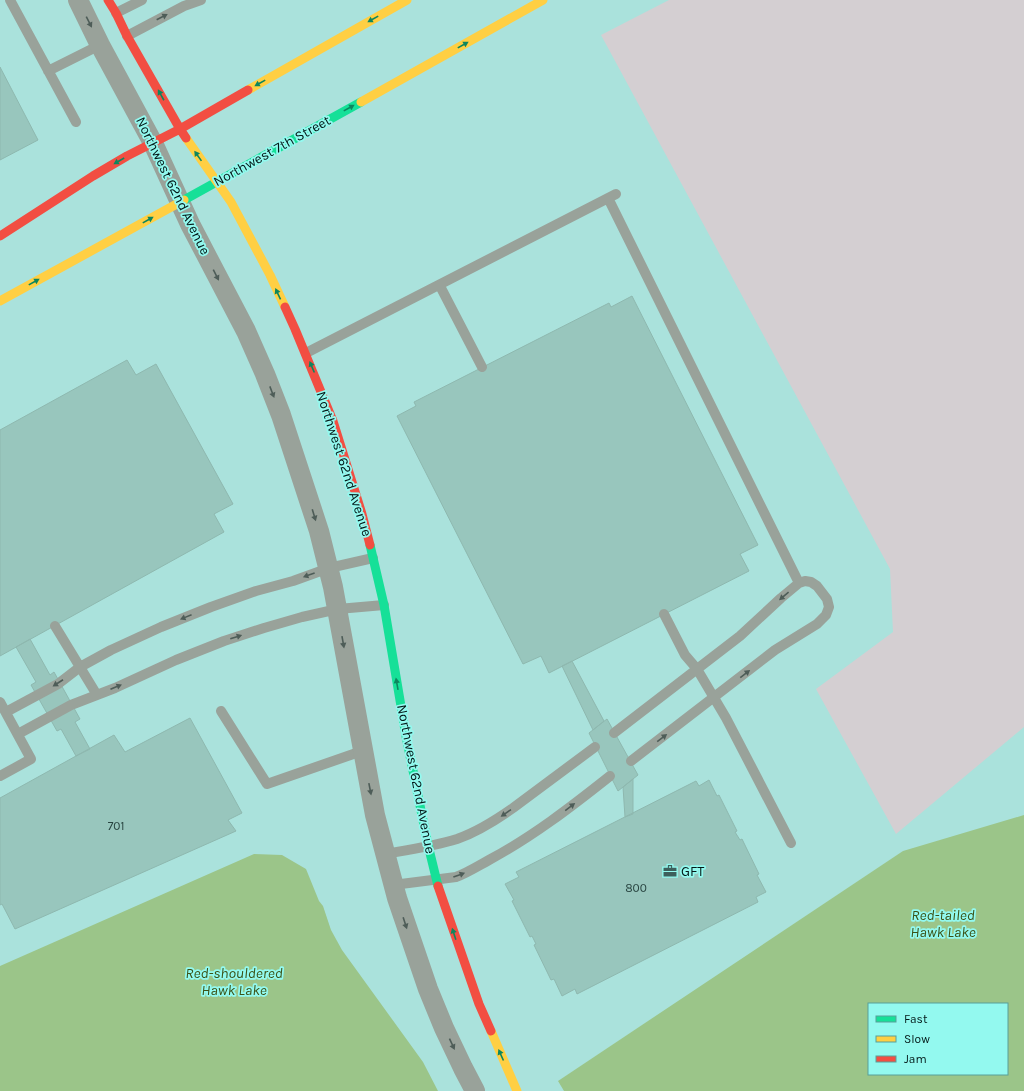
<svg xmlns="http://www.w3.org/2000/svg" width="1024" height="1091" viewBox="0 0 1024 1091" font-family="Karla,sans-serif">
  <rect width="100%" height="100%" fill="#aae2dc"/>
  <path fill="#d4cfd2" d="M669 0H1024V727L896 834 816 689 893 632 890 569 601 35Z"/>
  <path fill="#9bc589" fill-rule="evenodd" d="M1024 815V1091H564L558 1081 903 851ZM869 1004H1007V1074H869Z
    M254 854 282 855 306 869 319 901 323 906 331 930 342 950 423 1062 438 1091H0V966Z"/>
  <path fill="#98c6bd" stroke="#8eb8af" d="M0 67 38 140 0 160Z
    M632 296 758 545 740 554 749 571 549 673 541 656 523 664 397 416 416 406 414 402 609 303 611 307Z
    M127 360 136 375 156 364 233 504 214 514 224 532 0 656V430Z
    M30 639 50 675 54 672 80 719 75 722 90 749 76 756 61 729 57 731 31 685 36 682 16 647Z
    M572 661 604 721 593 730 562 666Z
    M190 718 242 813 228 820 236 831 15 929 2 904 0 905V798L114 735 125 752Z
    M607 719 638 775 618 791 589 733Z
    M633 779V814L625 817 623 787Z
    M709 780 717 796 719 795 737 831 735 832 740 840 742 839 759 874 757 875 766 892 756 897 758 902 577 994 575 989 562 996 554 979 551 980 534 945 536 944 532 936 530 937 512 901 514 900 505 884 519 877 516 872 696 781 699 786Z"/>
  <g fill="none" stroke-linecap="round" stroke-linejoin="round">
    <path stroke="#99a29a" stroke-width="10" d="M10 0 76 122
      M116 13 142 0
      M127 36 184 6 201 0
      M48 71 100 45
      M608 198 799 583
      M440 286 482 367
      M306 353 616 194
      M664 614 685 655 697 669 726 718 791 843
      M55 626 97 695
      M0 702 31 759 0 776
      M221 711 267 784 362 751
      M6 712 58 684 80 667 111 650 161 627 211 607 256 591 293 581 329 568 373 558
      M614 733 740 636 781 598 799 583 805 581 811 582 817 586 827 599 829 607 826 615 817 624 775 650 631 761
      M18 734 71 705 115 688 176 660 224 641 264 628 302 617 338 609 384 605
      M385 854C408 850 435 846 457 839 477 832 496 820 513 808L595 747
      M393 885 456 877C467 873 478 866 489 860 532 837 571 807 610 776"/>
    <path stroke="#99a29a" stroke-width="20" d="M78 0 100 45 153 143 190 224 246 331 265 374 281 415 319 531 333 587 375 815 397 898 428 989 444 1028 463 1068 475 1091"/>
    <path stroke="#16e098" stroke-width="9" d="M184 200 361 102
      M370 545 384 605 406 736 428 845 438 886"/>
    <path stroke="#ffcf43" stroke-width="9" d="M248 90 407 0
      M361 102 543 0
      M186 138 231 202 270 275 285 307
      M0 301 184 200
      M491 1031 517 1091"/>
    <path stroke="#f24e42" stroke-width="9" d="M108 0 116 13 127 36 180 129 186 138
      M0 236 93 176 127 156 180 129 248 90
      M285 307 295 329 333 421 362 514 370 545
      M438 886 479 1004 491 1031"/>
  </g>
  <defs><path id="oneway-solid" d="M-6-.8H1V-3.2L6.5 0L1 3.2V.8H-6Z"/></defs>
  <g fill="#4e5d58">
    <use href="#oneway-solid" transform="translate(162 17) rotate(-27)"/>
    <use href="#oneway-solid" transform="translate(89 22) rotate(63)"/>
    <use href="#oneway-solid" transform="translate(216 275) rotate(63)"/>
    <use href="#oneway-solid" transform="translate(272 392) rotate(69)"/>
    <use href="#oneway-solid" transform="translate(314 515) rotate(73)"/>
    <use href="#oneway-solid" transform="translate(309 575) rotate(160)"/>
    <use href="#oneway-solid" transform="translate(784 596) rotate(140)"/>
    <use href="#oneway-solid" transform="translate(186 617) rotate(158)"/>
    <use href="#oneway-solid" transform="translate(236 637) rotate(-18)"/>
    <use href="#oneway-solid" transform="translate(343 642) rotate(80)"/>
    <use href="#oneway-solid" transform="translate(745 674) rotate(-38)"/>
    <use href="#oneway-solid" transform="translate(58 683) rotate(147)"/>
    <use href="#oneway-solid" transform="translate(116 687) rotate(-23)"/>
    <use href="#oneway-solid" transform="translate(662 738) rotate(-37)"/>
    <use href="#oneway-solid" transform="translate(370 789) rotate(79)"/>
    <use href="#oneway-solid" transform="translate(570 807) rotate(-37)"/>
    <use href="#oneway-solid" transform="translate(506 813) rotate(146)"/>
    <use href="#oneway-solid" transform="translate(459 875) rotate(-20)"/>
    <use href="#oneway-solid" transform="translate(405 923) rotate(72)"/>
    <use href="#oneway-solid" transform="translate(452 1044) rotate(65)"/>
  </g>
  <g fill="#0d865e">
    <use href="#oneway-solid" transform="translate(373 19) rotate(151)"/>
    <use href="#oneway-solid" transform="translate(463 45) rotate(-29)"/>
    <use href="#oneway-solid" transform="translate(260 83) rotate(151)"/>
    <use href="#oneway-solid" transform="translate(161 95) rotate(-119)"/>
    <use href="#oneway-solid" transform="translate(349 108) rotate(-29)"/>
    <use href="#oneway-solid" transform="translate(198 156) rotate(-125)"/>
    <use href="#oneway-solid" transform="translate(119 161) rotate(150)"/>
    <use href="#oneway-solid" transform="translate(148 220) rotate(-29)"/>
    <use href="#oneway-solid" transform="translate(34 282) rotate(-29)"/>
    <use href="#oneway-solid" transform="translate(278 294) rotate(-115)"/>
    <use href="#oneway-solid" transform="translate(312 367) rotate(-113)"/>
    <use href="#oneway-solid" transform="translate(397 684) rotate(-100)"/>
    <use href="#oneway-solid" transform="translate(454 934) rotate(-108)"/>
    <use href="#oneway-solid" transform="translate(501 1055) rotate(-114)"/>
  </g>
  <defs>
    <g id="office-bare" transform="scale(1.08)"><path d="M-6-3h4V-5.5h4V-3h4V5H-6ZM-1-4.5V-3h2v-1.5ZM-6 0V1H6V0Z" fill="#3d5f5c" stroke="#93f9ef" stroke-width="2.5" paint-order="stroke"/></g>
  </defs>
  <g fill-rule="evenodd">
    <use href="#office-bare" x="670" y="871"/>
  </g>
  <g text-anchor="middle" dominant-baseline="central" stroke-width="3.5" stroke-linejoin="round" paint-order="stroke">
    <g font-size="12" fill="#284440">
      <text x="116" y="826">701</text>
      <text x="636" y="888">800</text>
    </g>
    <g font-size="14" fill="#031817" stroke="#93f9ef">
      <text transform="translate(272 151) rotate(-29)">Northwest 7th Street</text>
      <text transform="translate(173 186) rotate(64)">Northwest 62nd Avenue</text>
      <text transform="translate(344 464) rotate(72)">Northwest 62nd Avenue</text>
      <text transform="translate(416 779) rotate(79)">Northwest 62nd Avenue</text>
    </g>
    <g font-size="14" fill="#031817" stroke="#93f9ef" text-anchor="start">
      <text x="681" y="871">GFT</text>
    </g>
    <g font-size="15" font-style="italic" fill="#3b5216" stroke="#93f9ef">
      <text x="943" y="915">Red-tailed<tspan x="943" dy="17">Hawk Lake</tspan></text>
      <text x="234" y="973">Red-shouldered<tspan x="234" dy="17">Hawk Lake</tspan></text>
    </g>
  </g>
  <rect x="868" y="1003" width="140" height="72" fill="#93f9ef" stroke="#599f99"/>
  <rect x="876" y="1016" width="20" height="6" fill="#16e098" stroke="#599f99"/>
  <text x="904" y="1023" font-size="12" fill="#031817">Fast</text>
  <rect x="876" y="1036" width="20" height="6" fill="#ffcf43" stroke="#599f99"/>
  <text x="904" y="1043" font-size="12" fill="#031817">Slow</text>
  <rect x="876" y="1056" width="20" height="6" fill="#f24e42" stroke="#599f99"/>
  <text x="904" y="1063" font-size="12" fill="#031817">Jam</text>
</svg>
